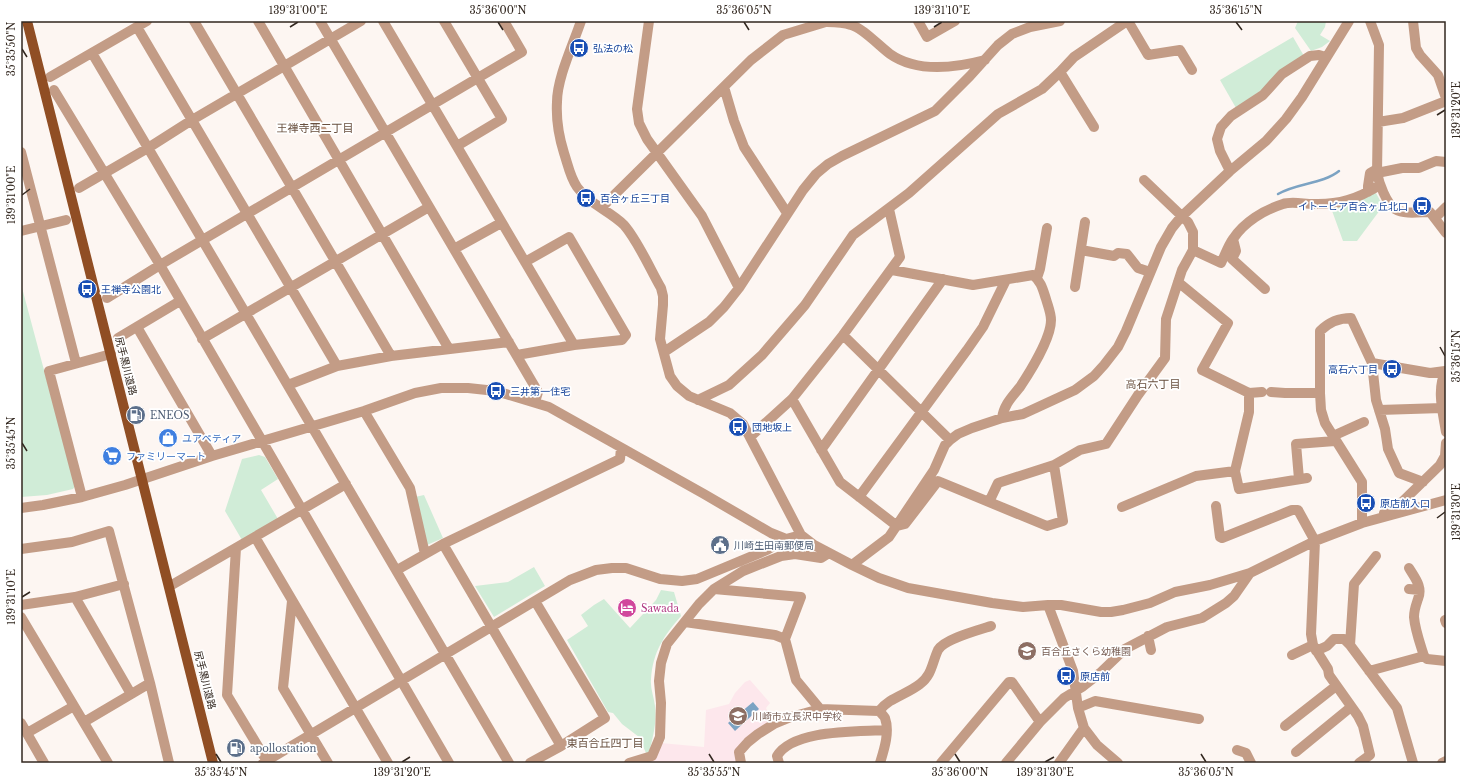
<svg xmlns="http://www.w3.org/2000/svg" width="1467" height="784" viewBox="0 0 1467 784" font-family="'Libre Baskerville','Noto Sans JP',serif">
  <rect width="100%" height="100%" fill="#fdf6f2"/>
  <path fill="#fde7ec" d="M750 680 770 703 766 708 772 722 765 726 737 763H650L661 743 704 747 706 710 729 704 735 693 745 682Z"/>
  <path fill="#d0ecd7" d="M1298 21H1326L1325 27 1320 35 1330 41 1322 47 1311 51 1295 28Z
    M1293 37 1304 56 1270 84 1236 108 1220 80Z
    M1376 193 1383 206 1357 241H1343L1331 208Z
    M21 284 75 486 73 489 47 495 21 497Z
    M259 455 265 457 278 479 261 490 278 519 242 540 225 511 242 459Z
    M424 495 443 538 427 545 415 497Z
    M534 567 545 586 494 617 475 586 508 582Z
    M661 590 674 592 681 616C664 636 653 651 651 679 650 688 654 697 655 706 657 721 653 738 649 752L646 753 639 737 622 724 613 713 608 712 567 640 588 626 581 615 594 605 604 599 630 628 656 600Z"/>
  <path fill="#7ca3c3" d="M753 702 759 709 735 731 728 723Z"/>
  <g fill="none" stroke-linecap="round" stroke-linejoin="round">
    <path stroke="#7ca3c3" stroke-width="2.5" d="M1278 194C1296 183 1323 184 1339 171"/>
    <path stroke="#c39c86" stroke-width="10" d="M194 21 391 356
      M258 21 449 349
      M320 21 538 392 535 402
      M383 21 574 345
      M444 21 502 119 457 146
      M581 21C573 45 557 78 557 102 556 119 559 137 564 153 568 165 570 177 577 187 589 204 610 211 624 225 638 241 650 269 661 288L663 296V305L660 339 670 376 677 386 689 396 730 413 743 424 801 535 814 545 852 565 879 578 908 588 992 603 1023 607 1048 605H1061L1101 612H1111L1123 610 1150 603 1175 592 1210 585 1250 573 1315 541 1362 523 1446 500
      M649 21 637 109 639 123 647 139 702 216 739 288
      M918 21 927 37 955 21
      M1128 21 1148 55 1180 50 1192 70
      M1370 21 1379 45 1377 173C1379 183 1386 203 1395 209 1405 215 1420 212 1430 212L1446 233
      M1413 21 1416 48 1420 55 1438 75 1446 98
      M827 22C835 22 843 22 851 25 863 28 879 46 890 54 917 73 955 68 985 60
      M137 27 337 366
      M92 53 246 314 509 763
      M1060 72 1094 127
      M50 77 147 21
      M724 87 734 121 744 147 787 213
      M54 90 160 265 449 763
      M1378 122 1403 118 1446 101
      M21 152 76 363
      M1230 171 1220 151 1217 139 1221 127 1231 116 1263 95 1282 74 1310 56 1319 55 1326 57
      M1377 173 1402 168H1419L1436 161 1446 162
      M79 188 148 148 192 120 361 21
      M1368 192V186L1370 173 1377 169
      M601 208 751 60 783 35 829 21
      M1435 218 1446 207
      M21 231 66 220
      M1233 239 1236 251 1232 259 1265 289
      M454 249 501 223
      M1081 250 1114 256 1118 253 1127 254 1138 268 1150 272
      M1193 250 1221 263C1225 255 1228 246 1233 239 1244 222 1264 210 1283 204 1291 201 1304 204 1313 204 1339 205 1357 199 1380 185
      M892 270 973 285 1033 275C1041 281 1043 290 1046 299 1048 306 1051 313 1051 320 1051 338 1030 372 1020 387 1011 398 1004 405 1002 418
      M1037 278 1040 269 1047 228
      M1178 282 1228 323 1202 370 1249 393 1262 392
      M1075 287 1085 222
      M107 298 160 265 522 52 504 21
      M137 327 212 456
      M843 335 950 440
      M118 338 180 301
      M202 339 429 207
      M664 352 709 322 724 307 739 288 803 190 816 174 828 164 842 156 935 111 970 76 998 45 1012 34 1030 27 1060 21
      M517 355 574 345 622 340 626 335 569 237 525 262
      M1372 363 1430 373 1445 371
      M1446 371C1436 388 1443 413 1446 432
      M288 385 337 366 391 356 509 342
      M1271 392 1285 393H1320
      M792 399 840 482 897 526 905 524 938 481 1047 526 1063 521 1054 465
      M698 400 729 385 762 355 805 305 853 235 909 193 998 114 1042 89 1060 72 1074 57 1127 21
      M1379 410 1442 408
      M364 411 410 488 425 554
      M1333 436 1364 422
      M750 437 792 399 843 335 900 257 889 209
      M821 450 943 279
      M1235 471 1239 489 1307 478
      M1299 479 1296 444 1335 441
      M82 497 49 371 111 354
      M859 497 967 350 983 327 1006 280
      M989 502 998 483 1054 465 1080 450 1106 444 1138 395 1165 358 1166 319 1182 270 1193 250V232L1188 222 1144 180
      M1216 506 1220 537 1222 538 1292 510H1298L1315 541 1311 634 1313 645 1328 669 1329 675 1358 716 1363 726 1370 755 1359 763
      M1122 507 1196 476 1235 471 1249 412V393
      M21 508 43 505 82 497 125 485 212 456 364 411 415 393 441 388H468L496 391 549 407 704 494 771 533 786 539 801 535
      M1384 513 1402 502 1440 465 1445 456 1446 443
      M1362 523V482L1325 423 1321 410 1320 393V331C1328 323 1339 318 1351 318L1372 363 1376 400 1385 429 1388 449 1399 473 1423 482
      M255 537 388 763
      M443 544 561 746
      M236 548 227 695 268 763
      M21 549 72 542 109 531 150 683 169 763
      M852 565 889 537 934 470 945 445 950 440 958 434 972 428 1002 418 1023 414 1075 390 1094 376 1104 365 1118 347 1126 331 1161 247 1172 228 1181 217 1230 171 1266 141 1286 119 1302 97 1349 21
      M1409 568C1415 578 1423 587 1418 599 1416 605 1414 610 1414 617 1415 630 1420 643 1424 656
      M397 570 443 544 620 459 621 448
      M170 586 346 484
      M714 589 801 597 785 639 796 680 820 709
      M1409 589 1419 590
      M75 597 131 694
      M292 601 283 688 328 763
      M21 605 75 597 124 584
      M1048 605 1073 671 1078 708 1084 728 1097 745 1118 763
      M21 617 108 763
      M1445 620 1446 623
      M685 622 775 635 785 639
      M1148 636 1151 650
      M1350 645 1354 584 1376 556
      M1316 651 1327 646 1334 639H1344L1350 645 1397 708 1413 763
      M1292 655 1313 645
      M1369 671 1424 656 1427 659 1446 661
      M1078 708 1095 701 1199 719
      M879 711C890 697 906 695 920 684 932 675 932 663 938 650 944 639 979 630 991 626
      M879 711C881 713 884 716 885 718 890 732 884 750 880 763
      M84 722 150 683
      M21 723 44 763
      M1285 726 1336 686
      M27 733 74 706
      M1237 750 1246 753 1251 763
      M1296 752 1351 707
      M263 763 570 580 596 570 612 568H626L660 579 682 581 697 579 767 550 786 539
      M530 763 561 746 605 718 535 601
      M629 763 652 756 660 737 661 703 659 681 661 663 667 644 699 604 714 589 743 571 781 556 795 554 821 558 829 553
      M741 763 739 752 748 742 758 734 774 724 791 717 820 709 879 711
      M779 763 777 756C793 729 857 732 886 730
      M941 763 1009 682H1012L1040 722
      M1006 763 1040 722 1064 698 1082 687 1100 673 1125 649 1167 627 1202 618 1226 603 1234 596 1250 573
      M1059 763 1084 728
      M1442 763 1446 761"/>
    <path stroke="#904e24" stroke-width="10" d="M27 21 213 763"/>
  </g>
  <path fill="none" stroke="#32271f" stroke-width="1.5" d="M498 22 503 30M744 22 749 30M1236 22 1242 30M290 27 298 22M934 27 942 22M22 49 27 57M1437 115 1445 110M22 195 30 189M1440 347 1445 356M22 443 27 451M1437 518 1445 512M22 597 30 592M216 754 221 762M709 754 714 762M955 754 960 762M1201 754 1206 762M402 762 410 757M1045 762 1054 757"/>
  <defs>
    <g id="bus-disc" transform="scale(1)"><circle r="9.5" fill="#1a4fb4" stroke="#fff"/><path d="M-5-6H5V4H4V6H2V4H-2V6H-4V4H-5ZM-3.5-4V0h7V-4ZM-3.5 1.2v1.5H-2V1.2ZM2 1.2v1.5H3.5V1.2Z" fill="#fff"/></g>
    <g id="fuel-disc" transform="scale(1)"><circle r="9.5" fill="#5c6f8a" stroke="#fff"/><path d="M-5.5-6h7V0h2V4h1.3V-2.5L3-4.5l.8-.8L6-3V5H2.5V1h-1V6h-7ZM-4.2-4.7v3.2H.2V-4.7Z" fill="#fff"/></g>
    <g id="shop-disc" transform="scale(1)"><circle r="9.5" fill="#3f7fe0" stroke="#fff"/><path d="M-5-2.5h2.3a2.7 3.5 0 0 1 5.4 0H5L5.5 6h-11ZM-1.5-2.5h3a1.5 2.3 0 0 0-3 0Z" fill="#fff"/></g>
    <g id="supermarket-disc" transform="scale(1)"><circle r="9.5" fill="#3f7fe0" stroke="#fff"/><path d="M-6-5.5h2.5l.6 2H6L4.5 2H-2.5L-4.4-4H-6ZM-1.5 3.2a1.3 1.3 0 1 0 .1 0ZM3 3.2a1.3 1.3 0 1 0 .1 0Z" fill="#fff"/></g>
    <g id="civic-disc" transform="scale(1)"><circle r="9.5" fill="#5c6f8a" stroke="#fff"/><path d="M-.6-6.5H3V-4.5H.6V-3L4-1V1h2V6H-6V1h2V-1L-.6-3ZM-1.2 2.5V6h2.4V2.5Z" fill="#fff"/></g>
    <g id="hotel-disc" transform="scale(1)"><circle r="9.5" fill="#d1479c" stroke="#fff"/><path d="M-6-4.5h1.5V1H6V5H4.5V3h-9V5H-6ZM-4 0a1.8 1.8 0 1 1 3.6 0ZM.5 0V-2.5h3Q6-2.5 6 0Z" fill="#fff"/></g>
    <g id="school-disc" transform="scale(1)"><circle r="9.5" fill="#8d6e63" stroke="#fff"/><path d="M0-5L7-2L0 1L-7-2ZM-4 1L0 2.5L4 1V4Q0 6-4 4Z" fill="#fff"/></g>
  </defs>
  <g fill-rule="evenodd">
    <use href="#bus-disc" x="579" y="48"/>
    <use href="#bus-disc" x="586" y="198"/>
    <use href="#bus-disc" x="1422" y="206"/>
    <use href="#bus-disc" x="87" y="289"/>
    <use href="#bus-disc" x="1392" y="369"/>
    <use href="#bus-disc" x="496" y="391"/>
    <use href="#fuel-disc" x="136" y="415"/>
    <use href="#bus-disc" x="738" y="427"/>
    <use href="#shop-disc" x="168" y="438"/>
    <use href="#supermarket-disc" x="112" y="456"/>
    <use href="#bus-disc" x="1366" y="503"/>
    <use href="#civic-disc" x="720" y="545"/>
    <use href="#hotel-disc" x="627" y="608"/>
    <use href="#school-disc" x="1027" y="651"/>
    <use href="#bus-disc" x="1066" y="676"/>
    <use href="#school-disc" x="738" y="716"/>
    <use href="#fuel-disc" x="236" y="748"/>
  </g>
  <g text-anchor="middle" dominant-baseline="central" stroke-width="3.5" stroke-linejoin="round" paint-order="stroke">
    <g font-size="10" fill="#164399" stroke="#fff" text-anchor="start">
      <text x="593" y="48">弘法の松</text>
      <text x="600" y="198">百合ヶ丘三丁目</text>
      <text x="1408" y="206" text-anchor="end">イトーピア百合ヶ丘北口</text>
      <text x="101" y="289">王禅寺公園北</text>
      <text x="1378" y="369" text-anchor="end">高石六丁目</text>
      <text x="510" y="391">三井第一住宅</text>
      <text x="752" y="427">団地坂上</text>
      <text x="1380" y="503">原店前入口</text>
      <text x="1080" y="676">原店前</text>
    </g>
    <g font-size="10" fill="#32271f" stroke="#fff">
      <text transform="translate(126 366) rotate(76)">尻手黒川道路</text>
      <text transform="translate(205 680) rotate(76)">尻手黒川道路</text>
    </g>
    <g font-size="10" fill="#4e5e75" stroke="#fff" text-anchor="start">
      <text x="150" y="415">ENEOS</text>
      <text x="734" y="545">川崎生田南郵便局</text>
      <text x="250" y="748">apollostation</text>
    </g>
    <g font-size="10" fill="#366cbe" stroke="#fff" text-anchor="start">
      <text x="182" y="438">ユアペティア</text>
      <text x="126" y="456">ファミリーマート</text>
    </g>
    <g font-size="10" fill="#b23c85" stroke="#fff" text-anchor="start">
      <text x="641" y="608">Sawada</text>
    </g>
    <g font-size="10" fill="#785e54" stroke="#fff" text-anchor="start">
      <text x="1041" y="651">百合丘さくら幼稚園</text>
      <text x="752" y="716">川崎市立長沢中学校</text>
    </g>
    <g font-size="11" fill="#69503f" stroke="#fff">
      <text x="315" y="128">王禅寺西二丁目</text>
      <text x="1153" y="384">高石六丁目</text>
      <text x="605" y="743">東百合丘四丁目</text>
    </g>
  </g>
  <rect width="1467" height="784" fill="none" stroke="#ffffff" stroke-width="44"/>
  <rect x="22" y="22" width="1423" height="740" fill="none" stroke="#32271f" stroke-width="1.5"/>
  <g font-size="10" text-anchor="middle" fill="#32271f">
    <text x="298" y="14">139°31'00"E</text>
    <text x="498" y="14">35°36'00"N</text>
    <text x="744" y="14">35°36'05"N</text>
    <text x="942" y="14">139°31'10"E</text>
    <text x="1236" y="14">35°36'15"N</text>
    <text transform="translate(11 49) rotate(-90)" y="4">35°35'50"N</text>
    <text transform="translate(1456 110) rotate(-90)" y="4">139°31'20"E</text>
    <text transform="translate(11 195) rotate(-90)" y="4">139°31'00"E</text>
    <text transform="translate(1456 356) rotate(-90)" y="4">35°36'15"N</text>
    <text transform="translate(11 443) rotate(-90)" y="4">35°35'45"N</text>
    <text transform="translate(1456 512) rotate(-90)" y="4">139°31'30"E</text>
    <text transform="translate(11 597) rotate(-90)" y="4">139°31'10"E</text>
    <text x="221" y="776">35°35'45"N</text>
    <text x="402" y="776">139°31'20"E</text>
    <text x="714" y="776">35°35'55"N</text>
    <text x="960" y="776">35°36'00"N</text>
    <text x="1045" y="776">139°31'30"E</text>
    <text x="1206" y="776">35°36'05"N</text>
  </g>
</svg>
